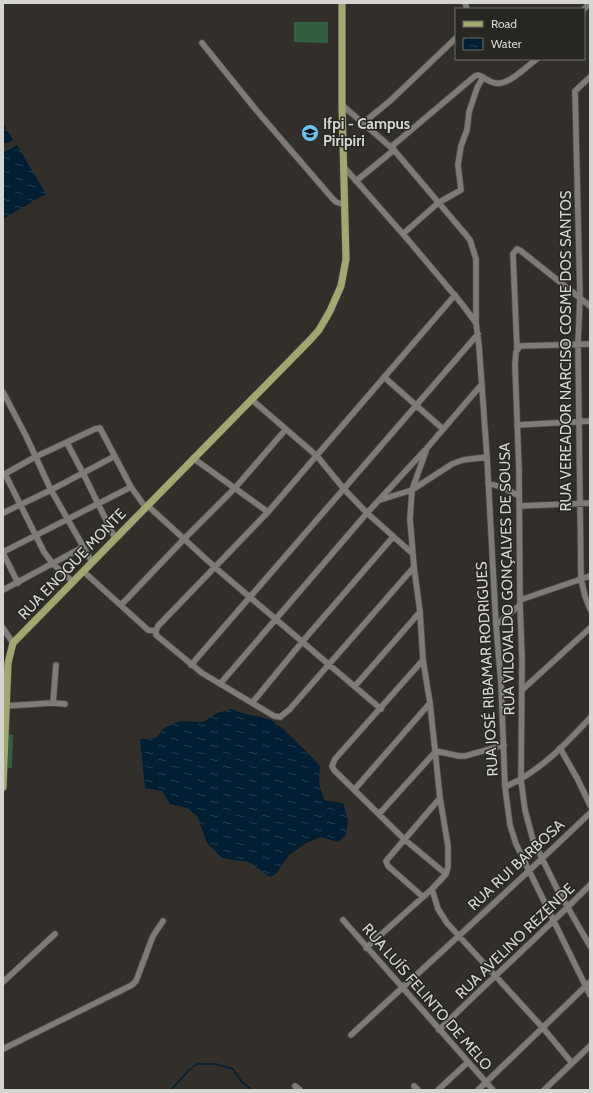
<svg xmlns="http://www.w3.org/2000/svg" width="593" height="1093" viewBox="0 0 593 1093" font-family="Cabin,sans-serif">
  <defs>
    <pattern id="park-tufts" width="24" height="20" patternUnits="userSpaceOnUse"><rect width="24" height="20" fill="#325f3f"/><path d="M3 7l-1-3M5 7V3M7 7l1-3M15 17l-1-3M17 17v-4M19 17l1-3" fill="none" stroke="#4f755a"/></pattern>
    <pattern id="water-ripples" width="26" height="14" patternUnits="userSpaceOnUse"><rect width="26" height="14" fill="#001f33"/><path d="M2 4q2-2 4 0t4 0M15 11q2-2 4 0t4 0" fill="none" stroke="#243f50"/></pattern>
  </defs>
  <rect width="100%" height="100%" fill="#322f2b"/>
  <path fill="#325f3f" d="M294 22H328V43L294 42Z"/>
  <path fill="url(#park-tufts)" d="M8 734 13 735 12 768H7Z"/>
  <path fill="url(#water-ripples)" d="M3 123 13 140 3 145Z
    M17 145 46 194 3 219V153Z
    M231 709 245 714 270 719 282 728 309 754 320 766 319 783 324 800 343 803 348 820 346 835 338 842 321 837 306 843 289 855 276 874 270 877 249 862 222 858 207 843 197 816 187 808 170 804 162 791 145 788 140 739 156 738 164 728 180 721 203 722 217 713Z"/>
  <g fill="none" stroke-linecap="round" stroke-linejoin="round">
    <path stroke="#001f33" stroke-width="1.5" d="M171 1090 189 1070 197 1064H216L233 1069 242 1082 252 1090"/>
    <g stroke="#4f4d48" stroke-width="7">
      <path id="minor" d="M465 3 467 9
        M584 9 590 3
        M202 43 257 111 332 198 336 202 345 205
        M590 77 575 91 580 297 578 343 581 579 585 596 590 609
        M342 105 394 150 466 235 470 240 476 259V323L479 346 487 457 496 625 501 683 505 787 510 825 516 844 590 995
        M363 123 391 100 456 38
        M391 147 475 76 478 75C484 77 489 82 495 83 508 86 526 67 537 59
        M344 167 409 241 462 304 476 323
        M356 181 394 150
        M403 234 438 203 461 190 458 165 461 146 467 130 469 112 477 88 483 77
        M590 344 520 346 516 352 515 365 519 470 520 605 522 659 521 780 525 810 533 840 556 887 590 946
        M517 349 513 254 517 249 521 251 590 306
        M384 377 443 429
        M3 392 26 436 51 490 92 562
        M251 399 317 456 344 489 367 513 413 554
        M517 425 590 421
        M67 443 83 473 115 538
        M193 458 268 512
        M5 474 44 552 53 564 72 581
        M3 475 35 457 95 429 100 428 131 487 146 508
        M488 483 504 488 519 496
        M380 500 412 490 452 464 463 460 487 457
        M148 506 218 570 381 709
        M519 506 590 503
        M3 513 51 490 115 456
        M3 552 131 487
        M3 553 18 583
        M414 567 289 710 280 717 274 716 202 673 156 635V631L158 626 268 512 455 295
        M83 571 148 630 156 631
        M3 590 83 547
        M520 600 590 576
        M121 605 184 539 235 488 286 429
        M496 625 520 605
        M3 628 13 643
        M423 660 335 759 332 766 334 770 404 839 446 874
        M191 665 478 334
        M220 684 367 513 424 451
        M355 686 420 612
        M522 690 590 628
        M53 703 56 665
        M252 703 302 642 393 537
        M4 706 53 703 65 704
        M560 748 577 778 590 805
        M436 751 459 756H465L504 745
        M505 787C539 772 565 745 590 718
        M354 790 430 703
        M379 814 436 751
        M432 889 438 909 447 923 543 1028 572 1063
        M423 897 388 866 386 861 440 798
        M343 920 493 1090
        M366 948 432 889 446 874 448 867V846L440 798 430 703 423 660 420 612 414 567 410 519 412 490 427 448 482 384
        M3 982 55 934
        M439 1030C489 981 541 934 590 885
        M351 1035C431 961 512 888 590 813
        M3 1049 132 985 136 981 153 936 163 921
        M295 1086 300 1090
        M414 1086 418 1090
        M438 1090 468 1062
        M478 1090 590 982
        M544 1090 590 1046"/>
    </g>
    <g stroke="#4f4d48" stroke-width="8">
      <path id="major" d="M3 787 8 663 13 643 311 339 319 330 330 311 341 286 346 259 342 105V3"/>
    </g>
    <use href="#minor" stroke="#7f7c77" stroke-width="5.5"/>
    <use href="#major" stroke="#a1a76f" stroke-width="7"/>
  </g>
  <defs>
    <g id="university-disc" transform="scale(0.9)"><circle r="9.5" fill="#69c4f0" stroke="#282621"/><path d="M0-5L7-2L0 1L-7-2ZM-4 1L0 2.5L4 1V4Q0 6-4 4Z" fill="#111"/></g>
  </defs>
  <g fill-rule="evenodd">
    <use href="#university-disc" x="310" y="133"/>
  </g>
  <g text-anchor="middle" dominant-baseline="central" stroke-width="3" stroke-linejoin="round" paint-order="stroke">
    <g font-size="15" font-weight="bold" fill="#d6d5d2" stroke="#282621" text-anchor="start">
      <text x="323" y="124">Ifpi - Campus<tspan x="323" dy="17">Piripiri</tspan></text>
    </g>
    <g font-size="15" fill="#d6d5d2" stroke="#282621">
      <text transform="translate(566 351) rotate(-90)">RUA VEREADOR NARCISO COSME DOS SANTOS</text>
      <text transform="translate(72 564) rotate(-46)">RUA ENOQUE MONTE</text>
      <text transform="translate(507 579) rotate(-91)">RUA VILOVALDO GONÇALVES DE SOUSA</text>
      <text transform="translate(487 669) rotate(-93)">RUA JOSÉ RIBAMAR RODRIGUES</text>
      <text transform="translate(516 865) rotate(-43)">RUA RUI BARBOSA</text>
      <text transform="translate(515 941) rotate(-44)">RUA AVELINO REZENDE</text>
      <text transform="translate(427 997) rotate(49)">RUA LUÍS FELINTO DE MELO</text>
    </g>
  </g>
  <rect width="593" height="1093" fill="none" stroke="#d6d5d2" stroke-width="8"/>
  <rect x="455" y="8" width="130" height="52" fill="#282621" stroke="#6e6c68"/>
  <rect x="463" y="21" width="20" height="6" fill="#a1a76f" stroke="#6e6c68"/>
  <text x="491" y="28" font-size="12" fill="#d6d5d2">Road</text>
  <rect x="463" y="38" width="20" height="12" fill="url(#water-ripples)" stroke="#6e6c68"/>
  <text x="491" y="48" font-size="12" fill="#d6d5d2">Water</text>
</svg>
